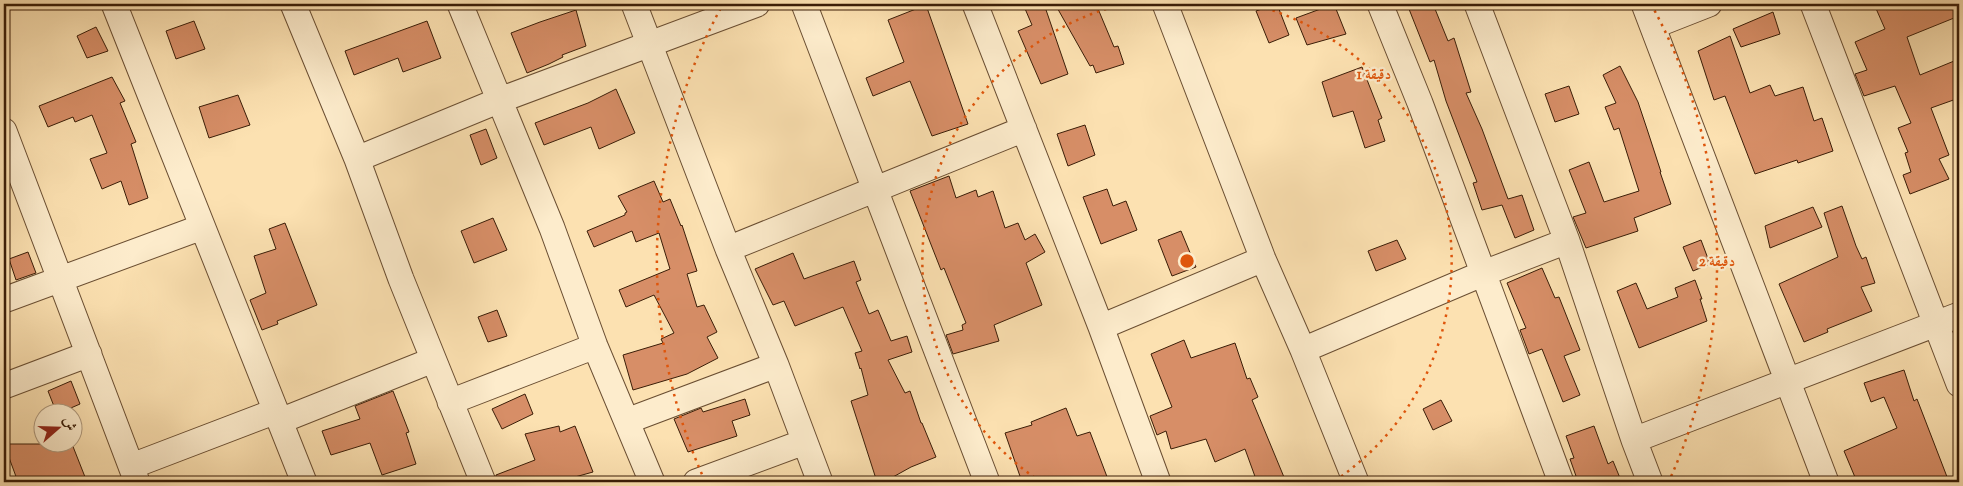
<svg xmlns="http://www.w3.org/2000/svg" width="1963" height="486" viewBox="0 0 1963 486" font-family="'Sorts Mill Goudy',Amiri,serif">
  <rect width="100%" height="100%" fill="#fce1b1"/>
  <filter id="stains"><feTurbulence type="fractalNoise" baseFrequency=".004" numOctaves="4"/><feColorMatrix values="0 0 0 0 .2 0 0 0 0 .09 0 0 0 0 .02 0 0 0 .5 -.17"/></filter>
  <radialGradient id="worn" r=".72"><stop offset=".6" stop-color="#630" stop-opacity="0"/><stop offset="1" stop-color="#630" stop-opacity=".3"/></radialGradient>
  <path fill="#d78e67" stroke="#3a1d07" d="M1023 4H1044L1068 74 1041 84 1018 31 1032 25Z
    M1055 4H1096L1114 47 1118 46 1124 64 1096 73 1093 65 1090 66Z
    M1277 4 1289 35 1269 43 1256 11Z
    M1334 4 1346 34 1307 45 1296 18Z
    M1407 4H1433L1448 41 1454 38 1471 92 1466 93 1482 129 1508 199 1522 195 1534 230 1515 238 1502 205 1482 210 1473 183 1477 182 1446 101 1434 60 1430 62Z
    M1874 4H1959V16L1907 37 1920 75 1959 59V98L1931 108 1949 155 1939 159 1949 179 1910 194 1903 175 1911 172 1905 153 1908 152 1898 128 1911 123 1895 86 1864 96 1855 74 1867 70 1855 42 1885 29Z
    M926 5 968 124 932 136 910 81 873 96 866 78 904 62 888 20Z
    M576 10 586 46 562 55 563 57 549 64 527 73 511 33 540 22Z
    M1773 12 1780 34 1741 47 1733 29Z
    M194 21 205 49 176 59 166 31Z
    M427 21 441 58 403 72 398 58 354 75 345 51Z
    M96 27 108 51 87 58 77 36Z
    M1730 36 1750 93 1770 85 1775 96 1803 87 1814 121 1822 118 1833 151 1798 163 1797 160 1755 174 1725 96 1714 100 1698 51Z
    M1620 66 1638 102 1647 129 1661 172H1660L1671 204 1634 218 1638 231 1586 248 1573 217 1586 213 1569 170 1589 162 1604 202 1639 191 1619 128 1614 130 1605 107 1616 103 1603 75Z
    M1362 67 1382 118 1378 120 1385 141 1365 148 1353 111 1333 117 1322 82Z
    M112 77 125 101 120 103 136 142 131 144 148 198 129 205 121 181 102 189 90 159 107 153 92 115 75 122 73 117 48 127 39 106Z
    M1569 86 1579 114 1555 122 1545 94Z
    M616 89 635 133 599 149 591 127 544 145 535 123 588 103Z
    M238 95 250 125 209 138 199 107Z
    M1085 125 1095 155 1068 166 1057 134Z
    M486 129 497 158 481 165 470 135Z
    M949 176 956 198 976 190 978 197 993 191 1005 228 1018 223 1025 240 1035 234 1045 252 1026 263 1042 305 994 325 999 341 953 354 946 335 963 330 962 325 966 323 944 268 941 270 910 191Z
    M654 181 663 202 670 199 681 226 682 225 697 271 687 274 697 307 704 305 717 332 707 337 718 358 687 374 633 390 623 355 663 343 661 339 674 333 654 295 626 307 619 290 670 269 659 233 636 242 632 231 594 247 587 231 625 215V213L627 212 618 196Z
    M1107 189 1113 206 1126 201 1137 230 1101 244 1083 197Z
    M1842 206 1856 246 1862 259 1866 257 1875 283 1861 287 1872 311 1827 329 1828 332 1804 342 1779 284 1838 257 1824 213Z
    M1813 207 1822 227 1770 248 1765 226Z
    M493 218 507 250 474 263 461 231Z
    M285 223 317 305 277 321 278 324 262 330 250 300 266 293 254 256 276 249 269 229Z
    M1181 231 1196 267 1172 276 1158 240Z
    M1397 240 1406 259 1376 271 1368 251Z
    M1701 240 1710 264 1693 271 1683 247Z
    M28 252 36 273 16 280 9 259Z
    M793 253 804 279 854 261 861 280 856 282 869 314 878 310 891 341 907 336 912 352 888 360 905 393 910 391 921 423H922L936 457 911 467 884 482H877L851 401 868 395 861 368 860 369 855 353 862 351 843 307 795 326 784 301 773 305 755 269Z
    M1542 268 1555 298 1559 297 1580 350 1564 356 1580 395 1563 402 1542 349 1529 354 1520 330 1526 328 1507 283Z
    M1695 280 1702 299H1700L1707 321 1639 348 1617 291 1636 283 1647 309 1678 297 1675 288Z
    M497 310 507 336 488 342 478 317Z
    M1184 340 1191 358 1235 343 1247 379 1250 378 1258 397 1252 400 1286 482H1257L1245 449 1215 462 1206 439 1171 449 1166 431 1157 435 1150 416 1172 407 1151 354Z
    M1904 370 1914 401 1917 399 1949 482H1857L1844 451 1897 428 1884 397 1871 402 1864 383Z
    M71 381 80 404 57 414 48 391Z
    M393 391 409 432 406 433 416 464 382 475 370 443 331 455 322 431 360 419 355 406Z
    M525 394 533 414 502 429 492 409Z
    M745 399 750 415 732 421 737 436 688 452 674 419 701 408 703 412Z
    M1441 400 1452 421 1433 430 1423 409Z
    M1066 408 1077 436 1090 432 1109 482H1053L1051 478 1036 482H1022L1005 433 1032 425 1031 422Z
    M559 426 560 432 575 426 593 472 557 482H497L496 475 535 460 525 434Z
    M1594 426 1608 464 1613 461 1620 478 1614 481 1615 482H1575L1574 477 1576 476 1570 459 1574 458 1566 436Z
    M4 444H72L87 482H18Z"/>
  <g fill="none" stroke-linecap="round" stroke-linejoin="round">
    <g stroke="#6a4e32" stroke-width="27">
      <path id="minor" d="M114 4 304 482
        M293 4 357 159 401 279 483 482
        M460 4 552 228 595 346 652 482
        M634 4 728 249 776 365 820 482
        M804 4 987 482
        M975 4 1101 327 1158 482
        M1165 4 1263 259 1303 350 1356 482
        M1380 4 1420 103 1561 482
        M1477 4 1567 241 1634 440 1650 482
        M1644 4 1826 482
        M1813 4 1959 384
        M1653 26 1709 4
        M4 131 137 482
        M357 159 500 100 757 4
        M728 249 1024 129
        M4 300 202 227
        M1101 327 1263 259
        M1303 350 1484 273 1567 241
        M4 386 89 354
        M450 402 595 346
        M280 421 433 360
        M627 421 776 365
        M1634 440 1959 315
        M132 466 276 411
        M696 482 804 442"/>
    </g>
    <use href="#minor" stroke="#fdeccc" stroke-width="25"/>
  </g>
  <g fill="none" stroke="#df560c" stroke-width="2.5" stroke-dasharray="2.5 5">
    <path d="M1041 482A265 265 0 0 1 1123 4M1251 4A265 265 0 0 1 1333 482"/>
    <path d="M705 481A530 530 0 0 1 723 4M1651 4A530 530 0 0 1 1669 481"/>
  </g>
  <circle cx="1187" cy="261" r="8" fill="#df560c" stroke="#fdeccc" stroke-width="2.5"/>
  <g font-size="15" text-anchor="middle" font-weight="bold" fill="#df560c" stroke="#fdeccc" stroke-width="4.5" stroke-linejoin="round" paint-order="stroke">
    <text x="1374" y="79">1 دقيقة</text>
    <text x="1717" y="266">2 دقيقة</text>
  </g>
  <rect width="1963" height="486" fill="none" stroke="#fce1b1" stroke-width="20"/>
  <rect x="5" y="5" width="1953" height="476" fill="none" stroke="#3a1d07" stroke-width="2.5"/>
  <rect x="10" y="10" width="1943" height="466" fill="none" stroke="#3a1d07"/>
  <g transform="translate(58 428) rotate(70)"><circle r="24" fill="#fdeccc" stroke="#af997d"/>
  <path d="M0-4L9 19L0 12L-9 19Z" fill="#8f2418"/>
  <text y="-8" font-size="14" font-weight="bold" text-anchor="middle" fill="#3a1d07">ش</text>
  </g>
  <rect width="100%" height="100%" filter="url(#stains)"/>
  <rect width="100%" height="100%" fill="url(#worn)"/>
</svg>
